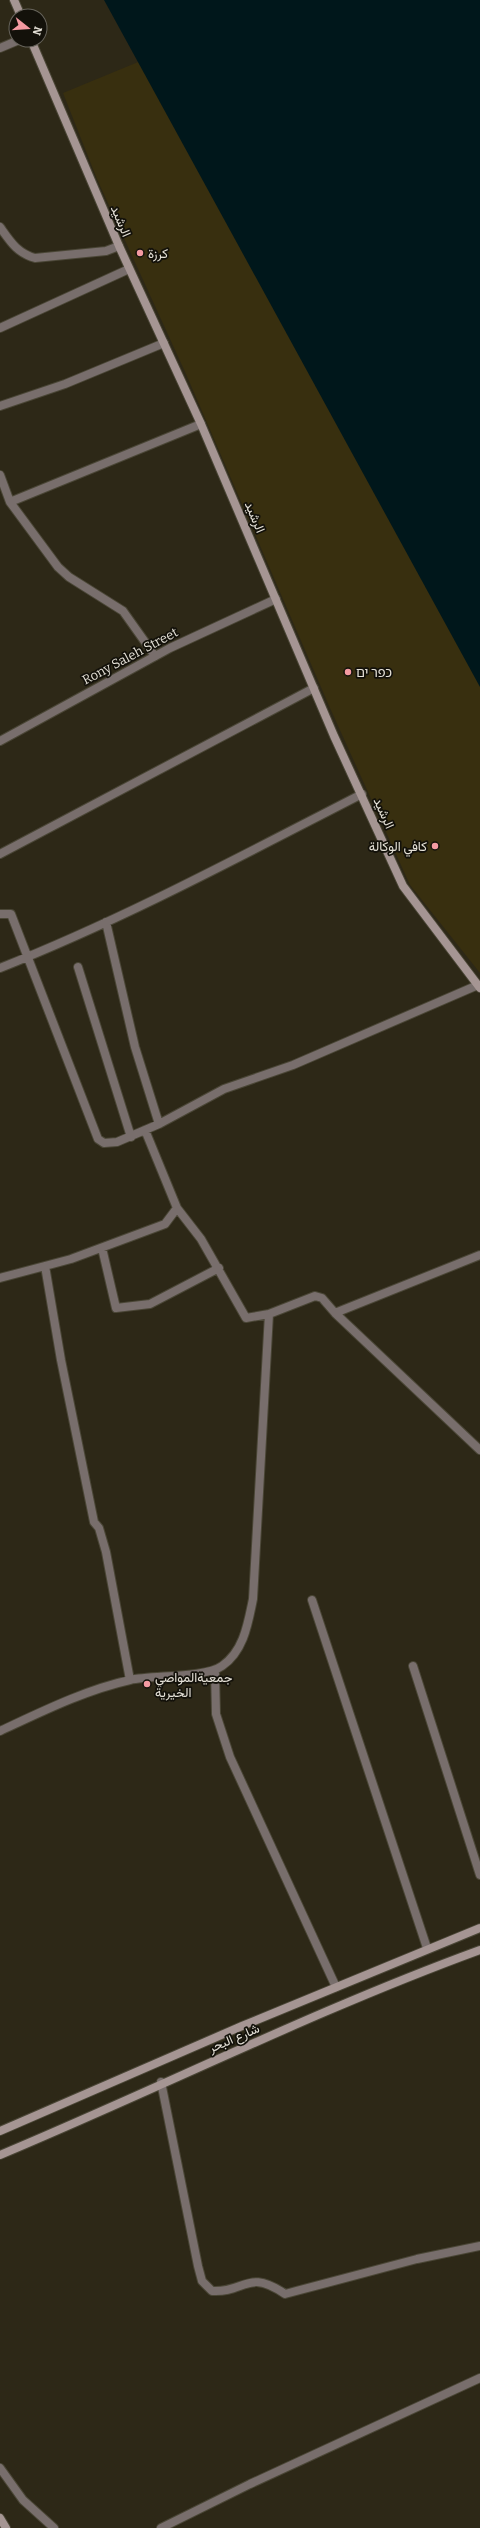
<svg xmlns="http://www.w3.org/2000/svg" width="480" height="2528" viewBox="0 0 480 2528" font-family="Bitter,Vazirmatn,'Noto Sans Hebrew',serif">
  <rect width="100%" height="100%" fill="#2d2817"/>
  <path fill="#382f0f" d="M177 46 480 620V973L410 885 330 708 186 374 97 179 63 93Z"/>
  <path fill="#00171b" d="M104 0H480V687Z"/>
  <g fill="none" stroke-linecap="round" stroke-linejoin="round">
    <g stroke="#4a4636" stroke-width="10">
      <path id="minor" d="M0 48 19 40
        M0 227C10 241 17 253 35 258L106 251 119 246
        M0 328 129 269
        M0 406 65 384 164 343
        M0 475 10 502 58 567 69 577 123 611 155 656
        M10 502 201 424
        M0 854 314 688
        M0 914H11L98 1139 104 1143 117 1142 159 1124 224 1089 293 1065 478 985
        M106 922 135 1047 159 1124
        M78 967 131 1137
        M0 968C124 919 243 855 362 794
        M145 1130 177 1208 201 1239 246 1318 269 1314 315 1296 322 1298 335 1313 480 1450
        M102 1248 116 1308 150 1304 219 1268
        M45 1266 61 1360 94 1522 99 1528 106 1552 130 1680
        M0 1278 71 1259 165 1224 177 1208
        M335 1313 480 1255
        M312 1600 427 1948
        M413 1666 480 1875
        M215 1671 216 1714 230 1757 336 1987
        M0 1731C41 1712 85 1690 130 1680 153 1675 205 1678 222 1666 244 1651 248 1623 253 1599L269 1314
        M161 2082 198 2266 202 2281 212 2291C245 2293 248 2268 285 2294L417 2259 480 2246
        M0 2468 23 2500 54 2528
        M161 2528 250 2484 480 2378"/>
    </g>
    <g stroke="#4a4636" stroke-width="10">
      <path id="tertiary" d="M0 741 170 648 276 599"/>
    </g>
    <g stroke="#4a4636" stroke-width="10">
      <path id="secondary" d="M14 0 21 16
        M31 40 119 246 201 424 334 736 403 886 480 988
        M0 2131 242 2026 480 1928
        M0 2155C160 2088 316 2010 480 1950
        M0 2518 6 2528"/>
    </g>
    <use href="#minor" stroke="#786e6c" stroke-width="8"/>
    <use href="#tertiary" stroke="#786e6c" stroke-width="8"/>
    <use href="#secondary" stroke="#a59593" stroke-width="8"/>
  </g>
  <g fill="#f49aa2" stroke="#13110a" stroke-width="1.5">
    <circle cx="140" cy="253" r="4"/>
    <circle cx="348" cy="672" r="4"/>
    <circle cx="435" cy="846" r="4"/>
    <circle cx="147" cy="1684" r="4"/>
  </g>
  <g text-anchor="middle" dominant-baseline="central" stroke-width="3.5" stroke-linejoin="round" paint-order="stroke">
    <g font-size="13" fill="#e5e1d7" stroke="#13110a">
      <text transform="translate(121 221) rotate(67)">الرشيد</text>
      <text transform="translate(255 517) rotate(67)">الرشيد</text>
      <text transform="translate(130 656) rotate(-28)">Rony Saleh Street</text>
      <text transform="translate(384 813) rotate(66)">الرشيد</text>
      <text transform="translate(234 2038) rotate(-23)">شارع البحر</text>
    </g>
    <g font-size="13" fill="#e5e1d7" stroke="#13110a" text-anchor="start">
      <text x="148" y="253">كرزة</text>
      <text x="356" y="672">כפר ים</text>
      <text x="427" y="846" text-anchor="end">كافي الوكالة</text>
      <text x="155" y="1677">جمعيةالمواصي<tspan x="155" dy="15">الخيرية</tspan></text>
    </g>
  </g>
  <g transform="translate(28 28) rotate(107)"><circle r="19" fill="#13110a" stroke="#67645c"/>
  <path d="M0-3L7 15L0 10L-7 15Z" fill="#f49aa2"/>
  <text y="-6" font-size="11" font-weight="bold" text-anchor="middle" fill="#e5e1d7">N</text>
  </g>
</svg>
